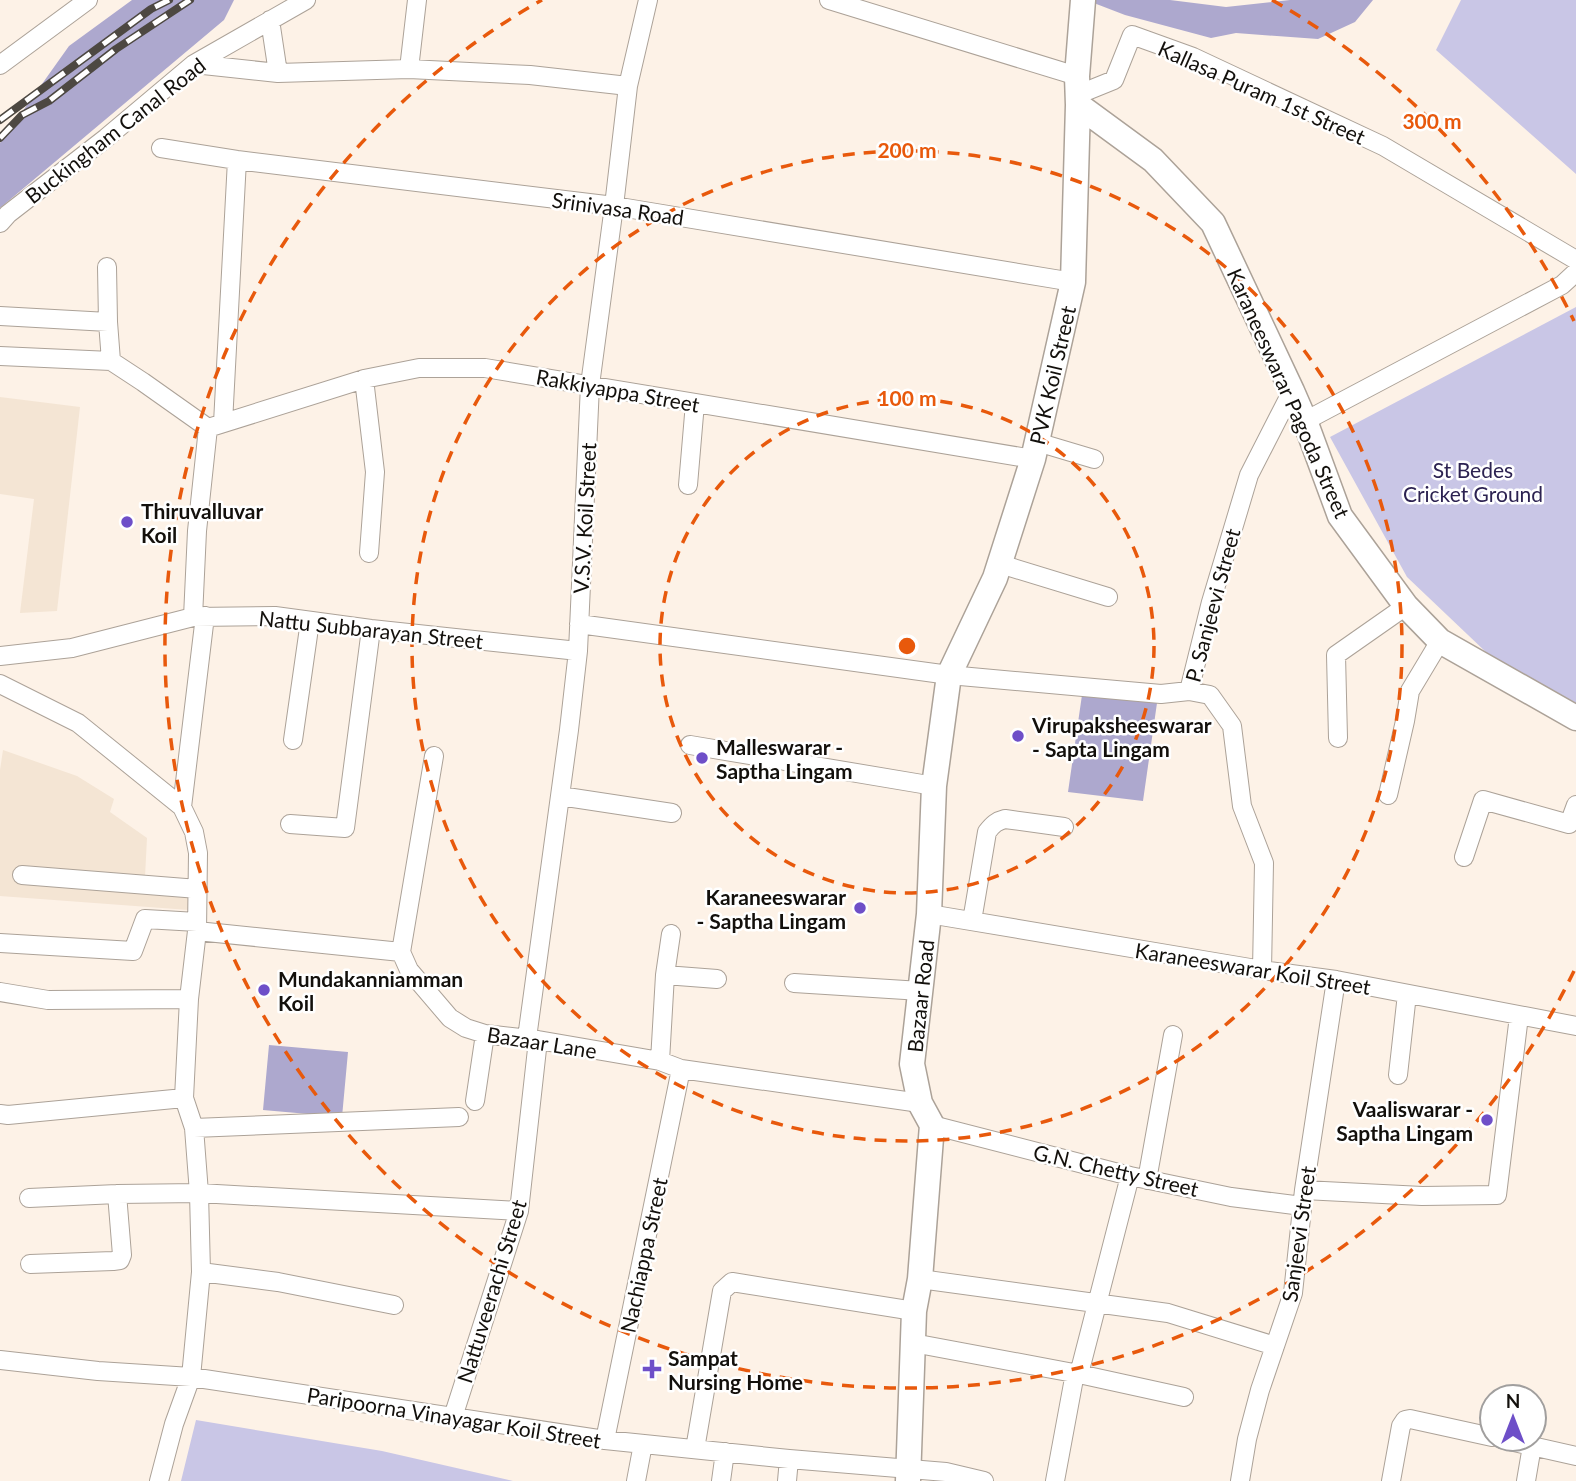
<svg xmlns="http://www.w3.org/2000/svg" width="1576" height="1481" viewBox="0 0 1576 1481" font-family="Lato,sans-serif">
  <rect width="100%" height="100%" fill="#fdf2e7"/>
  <path fill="#f4e5d4" d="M0 397 80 407 57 611 20 613 34 499 0 494Z
    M3 750 77 776 114 799 110 812 147 838 145 877 190 881 189 910 0 896V770Z"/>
  <path fill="#c9c6e6" d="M1461 0H1576V174L1436 50Z
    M1576 307V703L1488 654 1407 577 1330 437Z
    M196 1420 382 1451 513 1481H181Z"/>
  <path fill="#ada8ce" d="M132 0H234L224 20 0 208V143L69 46Z
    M1086 0H1170L1226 7 1290 0H1373L1355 22 1318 39 1236 33 1211 38 1125 15Z
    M1082 695 1157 703 1143 801 1068 792Z
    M269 1045 348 1052 342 1117 263 1110Z"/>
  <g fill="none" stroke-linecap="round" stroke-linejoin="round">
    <g stroke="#aca298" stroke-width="20">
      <path id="street" d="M829 0 1077 76
        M270 20 278 73 409 69 530 75 628 86
        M194 64 278 73
        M0 65 88 0
        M409 69 417 0
        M1077 95 1114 80 1132 35 1193 57 1383 146 1576 260
        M161 148 237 160 614 206 1073 282
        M0 223 8 214 106 138 194 64 306 0
        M107 267 108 322 111 361
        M0 316 108 322
        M0 356 111 361 143 382 208 428
        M364 379 375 472 369 553
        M1305 421 1562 285 1576 272
        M223 423 237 160
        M208 428 364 379 419 368H485L1033 459
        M1037 442 1094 459
        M688 485 695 403
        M1000 564 1108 597
        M193 617 197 531 208 428
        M579 624 949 675 1161 694 1189 691
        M0 656 72 648 193 617 275 616 371 629 578 651
        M0 684 78 723 182 807 194 832 198 853 197 931 189 999 184 1098 194 1128 199 1193 201 1272 191 1377 174 1424 159 1481
        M1338 738 1336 655 1406 606
        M293 740 310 621
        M690 745 934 786
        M1388 795 1405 721 1410 691 1440 641
        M560 796 672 813
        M182 807 205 616
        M290 824 345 828 371 629
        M1464 857 1483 800 1569 824 1576 805
        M22 875 198 889
        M929 914 1262 970 1336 980 1576 1026
        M972 921 987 832C993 824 997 821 1005 819L1064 827
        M197 931 401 952 409 970 450 1018 466 1028 485 1034 538 1040 660 1061 681 1069 920 1103
        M0 943 133 951 145 919 197 922
        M401 952 434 756
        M1262 970 1264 863 1242 806 1232 726 1210 695 1189 691 1211 602 1249 475 1292 391
        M665 975 717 979
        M794 983 921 991
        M0 992 48 1000 189 999
        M527 1038 569 730 578 651 590 385 614 206 628 86 648 0
        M660 1061 665 975 671 934
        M1398 1075 1407 994
        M475 1101 485 1034
        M0 1114 8 1115 184 1098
        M932 1125 1130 1176 1231 1197 1302 1206
        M194 1128 459 1117
        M1147 1180 1173 1035
        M1304 1190 1422 1196 1497 1195 1519 1016
        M29 1198 117 1194 199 1193 519 1211
        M30 1264 113 1261 120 1260 122 1255 117 1194
        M201 1272 278 1282 394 1305
        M920 1279 1168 1313 1275 1346
        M913 1343 1079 1374 1184 1397
        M0 1360 98 1371 191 1377 605 1440 789 1459 946 1472 984 1481
        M1079 1374 1130 1176
        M453 1417 519 1211 538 1040
        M1501 1439 1576 1456
        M605 1440 681 1069
        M695 1449 722 1291 732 1282 914 1311
        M636 1481 643 1444
        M721 1481 725 1452
        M787 1481 789 1459
        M1055 1481 1075 1373
        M1240 1481 1247 1439 1260 1390 1293 1293 1304 1190 1336 980
        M1391 1481 1401 1426 1405 1420 1410 1419 1492 1437
        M1526 1481 1532 1446"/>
    </g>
    <g stroke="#aca298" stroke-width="27">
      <path id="secondary" d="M1078 105 1153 160 1213 223 1292 391 1305 421 1340 516 1406 606 1440 641 1576 718
        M908 1481 914 1311 920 1279 932 1125 920 1103 912 1064 929 914 934 786 949 675 995 578 1033 459 1073 282 1078 105 1077 76 1083 0"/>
    </g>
    <use href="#street" stroke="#fff" stroke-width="18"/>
    <use href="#secondary" stroke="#fff" stroke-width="24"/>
    <g stroke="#4d4842" stroke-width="8">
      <path id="rail" d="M0 120 151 9 169 0
        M0 138 22 115 49 101 116 49 190 0"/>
    </g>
    <use href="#rail" stroke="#fff" stroke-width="5" stroke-dasharray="16" stroke-linecap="butt"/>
  </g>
  <g fill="none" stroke="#e8590c" stroke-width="3.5" stroke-dasharray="12 9">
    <circle cx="907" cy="646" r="247"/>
    <circle cx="907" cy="646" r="495"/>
    <path d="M1574 971A742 742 0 1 1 542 0M1272 0A742 742 0 0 1 1574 321"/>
  </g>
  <g fill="#6e4fc8" stroke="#fff" stroke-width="2.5">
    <circle cx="127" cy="522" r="7"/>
    <circle cx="1018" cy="736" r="7"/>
    <circle cx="702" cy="758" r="7"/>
    <circle cx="860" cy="908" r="7"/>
    <circle cx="264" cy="990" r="7"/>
    <circle cx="1487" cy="1120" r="7"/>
    <path d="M648.5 1358.5h7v7h7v7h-7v7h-7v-7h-7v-7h7z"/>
  </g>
  <g text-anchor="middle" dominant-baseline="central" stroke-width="5" stroke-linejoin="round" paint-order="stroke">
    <g font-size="21" fill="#13100c" stroke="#fff">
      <text transform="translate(1262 92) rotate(24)">Kallasa Puram 1st Street</text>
      <text transform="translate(115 130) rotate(-38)">Buckingham Canal Road</text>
      <text transform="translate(618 208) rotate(8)">Srinivasa Road</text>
      <text transform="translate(1052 375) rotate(-77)">PVK Koil Street</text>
      <text transform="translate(618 390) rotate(10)">Rakkiyappa Street</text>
      <text transform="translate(1289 393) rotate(66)">Karaneeswarar Pagoda Street</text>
      <text transform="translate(584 518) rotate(-87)">V.S.V. Koil Street</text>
      <text transform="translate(1212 605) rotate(-75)">P. Sanjeevi Street</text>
      <text transform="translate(371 629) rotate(6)">Nattu Subbarayan Street</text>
      <text transform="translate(1253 968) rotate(9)">Karaneeswarar Koil Street</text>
      <text transform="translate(920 996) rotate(-84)">Bazaar Road</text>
      <text transform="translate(542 1042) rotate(9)">Bazaar Lane</text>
      <text transform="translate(1116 1170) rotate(13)">G.N. Chetty Street</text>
      <text transform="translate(1298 1234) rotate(-82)">Sanjeevi Street</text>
      <text transform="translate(643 1255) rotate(-78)">Nachiappa Street</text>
      <text transform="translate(491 1291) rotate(-73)">Nattuveerachi Street</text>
      <text transform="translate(454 1417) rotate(9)">Paripoorna Vinayagar Koil Street</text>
    </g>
    <g font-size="21" fill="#2c2251" stroke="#fff">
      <text x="1473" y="469">St Bedes<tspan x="1473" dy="24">Cricket Ground</tspan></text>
    </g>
    <g font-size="21" font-weight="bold" fill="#13100c" stroke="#fff" text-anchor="start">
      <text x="141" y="510">Thiruvalluvar<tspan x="141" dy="24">Koil</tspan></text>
      <text x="1032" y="724">Virupaksheeswarar<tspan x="1032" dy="24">- Sapta Lingam</tspan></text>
      <text x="716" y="746">Malleswarar -<tspan x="716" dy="24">Saptha Lingam</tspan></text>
      <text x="846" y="896" text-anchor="end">Karaneeswarar<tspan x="846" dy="24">- Saptha Lingam</tspan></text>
      <text x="278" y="978">Mundakanniamman<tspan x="278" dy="24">Koil</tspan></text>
      <text x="1473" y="1108" text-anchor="end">Vaaliswarar -<tspan x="1473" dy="24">Saptha Lingam</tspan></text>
      <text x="668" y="1357">Sampat<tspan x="668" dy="24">Nursing Home</tspan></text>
    </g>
  </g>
  <circle cx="907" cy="646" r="10" fill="#e8590c" stroke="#fff" stroke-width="3.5"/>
  <g font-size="21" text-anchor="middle" font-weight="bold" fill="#e8590c" stroke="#fff" stroke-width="5" stroke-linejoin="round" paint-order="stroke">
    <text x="1432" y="129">300 m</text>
    <text x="907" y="158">200 m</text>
    <text x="907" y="406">100 m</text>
  </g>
  <g transform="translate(1513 1418)"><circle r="33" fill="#ffffff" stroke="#a19f9e" stroke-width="2"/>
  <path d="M0-5L12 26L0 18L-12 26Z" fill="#6e4fc8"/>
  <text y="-10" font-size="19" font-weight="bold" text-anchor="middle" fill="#13100c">N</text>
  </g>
</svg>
